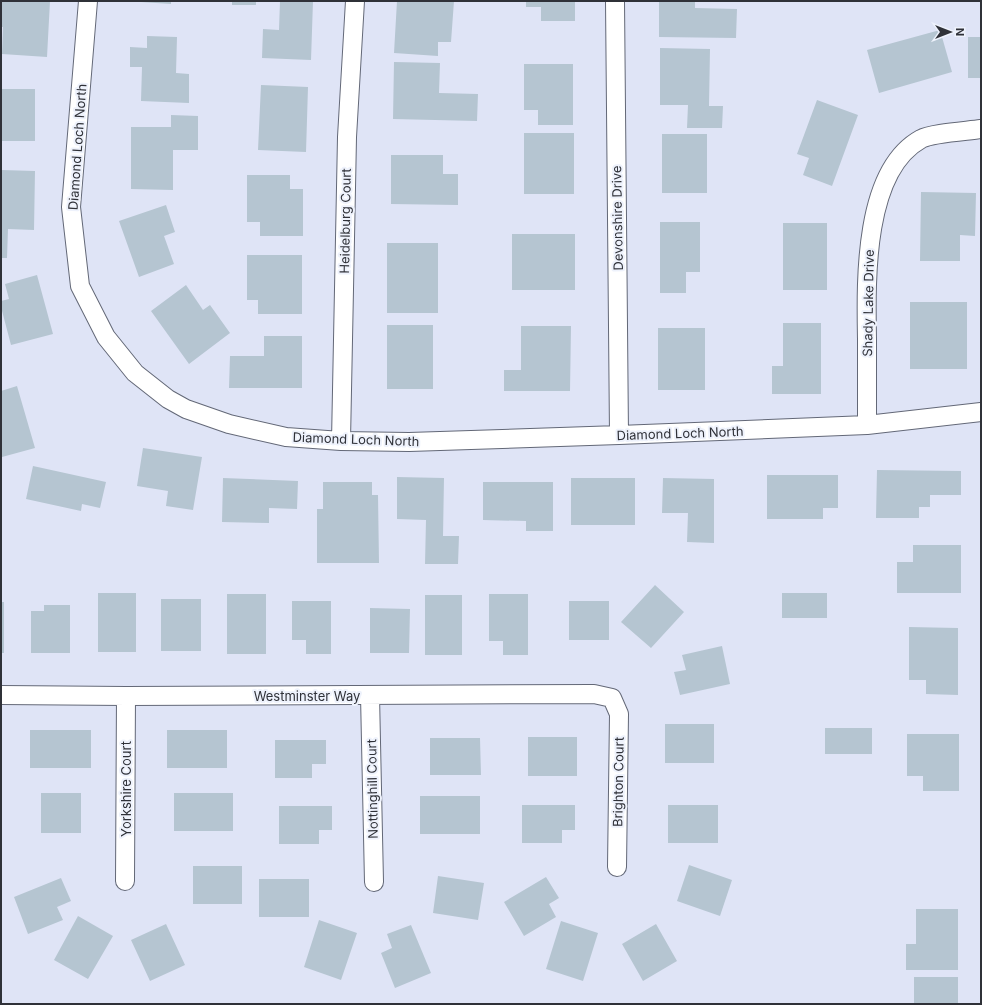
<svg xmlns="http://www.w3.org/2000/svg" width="982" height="1005" viewBox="0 0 982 1005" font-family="Inter,sans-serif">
  <rect width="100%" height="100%" fill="#dfe4f6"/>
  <path fill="#b5c5d1" d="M1 1H50L47 57 2 54 3 27H1Z
    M141 1H171V4L141 2Z
    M232 1H256V5H232Z
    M280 1H313L311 60 262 58 263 29 279 30Z
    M397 1H454L451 42H438V56L394 53Z
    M526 1H575V21H541V7H526Z
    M659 1H695V8L737 9 736 38 659 37Z
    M940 30 952 72 879 93 867 50Z
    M147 36 177 37 176 73 189 74V103L141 101 142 67H130V47L147 48Z
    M968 37H981V78H968Z
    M660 48 710 49 709 106H723L722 128H687L688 105H660Z
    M394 62 440 63 439 93 478 94 477 121 393 119Z
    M524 64H573V125H538V110H524Z
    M261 85 308 87 306 152 258 150Z
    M1 89H35V141H1Z
    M817 100 858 115 832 186 803 175 809 158 797 154Z
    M171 115 198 116V150H173V190L131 189V127H171Z
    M524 133H574V194H524Z
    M662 134H707V193H662Z
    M391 155H443V174H458V205L391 204Z
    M1 170 35 171 34 230 8 229 7 258H1Z
    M247 175H290V189H303V236H260V222H247Z
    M921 192 976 193 975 236 960 235V261H920Z
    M166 205 175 232 164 236 174 264 139 277 119 221Z
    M660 222H700V272H686V293H660Z
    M783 223H827V290H783Z
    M512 234H575V290H512Z
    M387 243H438V313H387Z
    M247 255H302V314H258V300H247Z
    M37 275 53 334 11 345 1 307V301L9 299 5 284Z
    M186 285 203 310 210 305 230 333 189 364 151 311Z
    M910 302H967V369H910Z
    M783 323H821V394H772V366H783Z
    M387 325H433V389H387Z
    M521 326H571L570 391H504V370H521Z
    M658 328H705V390H658Z
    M264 336H302V388H229L230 356H264Z
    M17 386 35 448 2 457 1 391Z
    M143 448 202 457 193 510 166 506 168 491 137 486Z
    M33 466 106 482 100 508 82 504 81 511 26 499Z
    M877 470 961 471V495H930V507H919V518H876Z
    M767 475H838V508H823V519H767Z
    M397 477 444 478 443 536H459L458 564H425L426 520 397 519Z
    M223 478 298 481 297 509 269 508V523L222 522Z
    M571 478H635V525H571Z
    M663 478 714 479V543L687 542 688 513H662Z
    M323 482H372V495H378L379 563H317V509H323Z
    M483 482H553V531H526V521L483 520Z
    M913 545H961V593H897V562H913Z
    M655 585 684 612 651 648 621 622Z
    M98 593H136V652H98Z
    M782 593H827V618H782Z
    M227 594H266V654H227Z
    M489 594H528V655H503V641H489Z
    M425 595H462V655H425Z
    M161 599H201V651H161Z
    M292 601H331V654H306V640H292Z
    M569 601H609V640H569Z
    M1 602H4V653H1Z
    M44 605H70V653H31V611H44Z
    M370 608 410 609 409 653H370Z
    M909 627 958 628V695L926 694V680H909Z
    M722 646 730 684 680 695 674 672 686 670 682 655Z
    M665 724H714V763H665Z
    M825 728H872V754H825Z
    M30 730H91V768H30Z
    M167 730H227V768H167Z
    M907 734H959V791H923V776H907Z
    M528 737H577V776H528Z
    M430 738H480L481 775H430Z
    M275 740H326V764H312V778H275Z
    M41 793H81V833H41Z
    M174 793H233V831H174Z
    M420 796H480V834H420Z
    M522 805H575V830H562V843H522Z
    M668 805H718V843H668Z
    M279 806H332V830H319V844H279Z
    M689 865 732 880 720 916 677 901Z
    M193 866H242V904H193Z
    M438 876 484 883 478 920 433 913Z
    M546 877 559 898 549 904 556 917 524 936 504 902Z
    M61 878 71 901 57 907 63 920 28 934 14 897Z
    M259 879H309V917H259Z
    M916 909H958V970H906V944H916Z
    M78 916 113 936 88 979 54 960Z
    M319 920 357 933 341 980 304 967Z
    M561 921 598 933 583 981 546 969Z
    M166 924 185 965 150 981 131 940Z
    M656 924 677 961 643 981 622 944Z
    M411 925 431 973 395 988 381 953 392 948 387 934Z
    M914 977H958V1004H914Z"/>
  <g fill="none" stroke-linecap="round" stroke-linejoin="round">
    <g stroke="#636877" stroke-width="20">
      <path id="street" d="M88 1 71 207 80 286 106 337 135 373 168 399 186 409 229 424 286 437 341 441 409 442 619 435 867 425 981 412
        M615 1 619 435
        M867 425C867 397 867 368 867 340 866 282 863 171 921 139 931 133 968 131 981 129
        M341 441 347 137 355 1
        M1 695 126 696 594 694 612 698 619 714 617 867
        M370 695 374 882
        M125 881 126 696"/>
    </g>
    <use href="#street" stroke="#fff" stroke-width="18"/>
  </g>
  <g text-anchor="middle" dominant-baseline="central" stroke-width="4" stroke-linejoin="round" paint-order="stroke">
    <g font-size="13" fill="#2f3138" stroke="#eef2fc">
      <text transform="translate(77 147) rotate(-86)">Diamond Loch North</text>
      <text transform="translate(617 218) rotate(-91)">Devonshire Drive</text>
      <text transform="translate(345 221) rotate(-89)">Heidelburg Court</text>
      <text transform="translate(868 303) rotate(-89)">Shady Lake Drive</text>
      <text transform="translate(680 433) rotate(-2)">Diamond Loch North</text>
      <text transform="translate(356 439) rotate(2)">Diamond Loch North</text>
      <text x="307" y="696">Westminster Way</text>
      <text transform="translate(618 782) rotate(-89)">Brighton Court</text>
      <text transform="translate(126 789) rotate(-90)">Yorkshire Court</text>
      <text transform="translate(372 789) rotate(-91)">Nottinghill Court</text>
    </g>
  </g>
  <rect width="982" height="1005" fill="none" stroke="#2f3138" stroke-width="4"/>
  <g transform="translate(950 32) rotate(90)" stroke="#eef2fc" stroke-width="3" paint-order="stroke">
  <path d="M0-3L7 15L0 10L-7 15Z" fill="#2f3138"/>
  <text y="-6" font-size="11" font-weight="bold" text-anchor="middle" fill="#2f3138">N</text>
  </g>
</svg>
